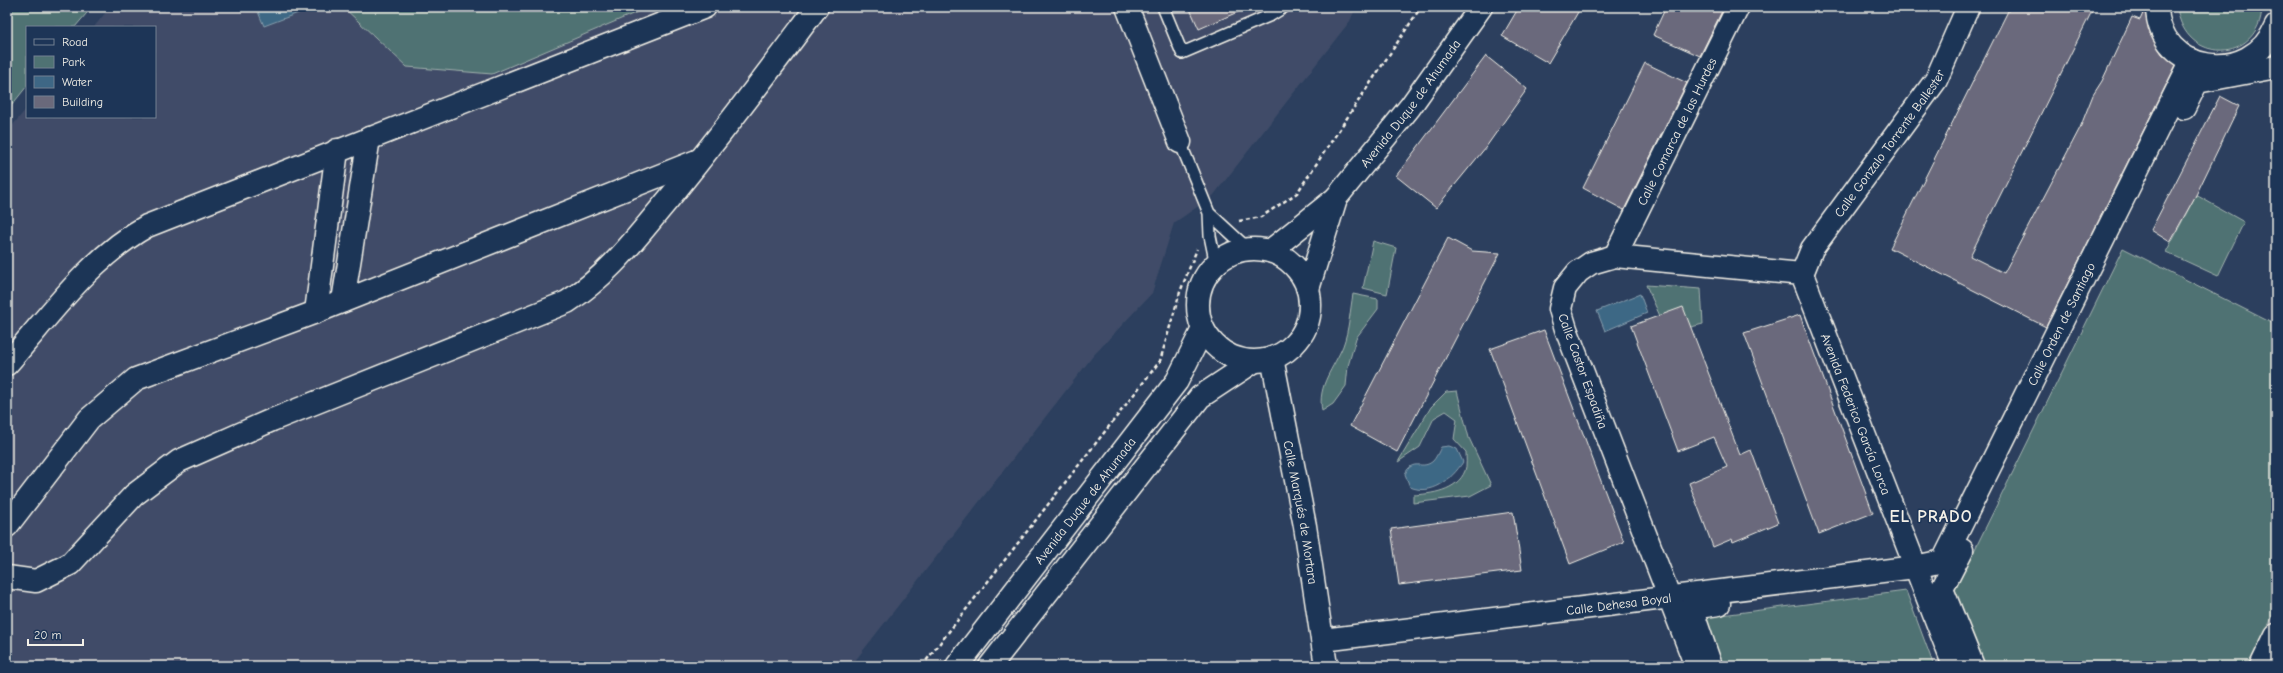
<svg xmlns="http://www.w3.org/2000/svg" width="2283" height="673" viewBox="0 0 2283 673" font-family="'Comic Neue',sans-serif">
  <rect width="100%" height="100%" fill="#2c3f5e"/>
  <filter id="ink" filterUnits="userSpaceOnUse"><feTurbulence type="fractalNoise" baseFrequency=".025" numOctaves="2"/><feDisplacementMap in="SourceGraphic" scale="8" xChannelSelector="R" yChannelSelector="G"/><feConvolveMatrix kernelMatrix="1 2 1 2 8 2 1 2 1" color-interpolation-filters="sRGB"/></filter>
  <g filter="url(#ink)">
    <path fill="#3f4c67" d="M110 7H1356L1350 21 1213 196 1174 223 1152 293 1093 356 851 666H7V132L27 108V117H155V27H94Z"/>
    <path fill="#4f7273" stroke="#a2b2ae" d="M7 7H92L75 27H27V86L7 111Z
      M343 7H649L492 74 407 67Z
      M2177 7H2262C2260 63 2184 66 2177 7Z
      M2196 195 2244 222 2218 276 2166 252Z
      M1373 241 1396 248 1387 294 1363 288Z
      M2123 248 2276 325V610L2248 666H1978L1950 600Z
      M1646 285 1701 289 1703 324 1691 327 1660 316Z
      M1353 294 1378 299V309L1356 338 1348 366 1346 386 1333 404 1322 411C1317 385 1334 368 1343 346 1349 330 1350 311 1353 294Z
      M1457 391 1469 438 1491 485 1470 496 1413 503V495C1431 494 1457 491 1465 471 1467 466 1466 457 1466 452L1454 439 1457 419 1446 411 1434 418 1420 447 1398 462 1431 407 1446 392Z
      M1906 591 1934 666H1717L1699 618Z"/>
    <path fill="#3e6785" stroke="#879ead" d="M256 7H314L264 26Z
      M1640 294 1647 313 1605 331 1597 311Z
      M1449 446 1457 449 1463 462C1451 480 1432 496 1410 487L1405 474C1413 457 1422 471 1433 461 1436 458 1439 451 1441 447Z"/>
    <path fill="#6a697b" stroke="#f4f1e8" d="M1189 7H1249L1199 29Z
      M1519 7H1581L1548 63 1502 36Z
      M1666 7H1724L1700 56 1653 35Z
      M2010 7H2094L1970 256 2004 273 2080 128 2093 95 2102 81 2132 17 2140 20 2145 9 2151 36 2162 54 2176 65 2046 327 1890 248Z
      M1486 56 1527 89 1486 147 1436 208 1396 176Z
      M1645 63 1687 83 1624 210 1583 188Z
      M2220 96 2239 106 2196 195 2170 242 2151 230Z
      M1448 238 1472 251 1500 253 1397 452 1350 426Z
      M1683 307 1740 455 1751 450 1778 523 1733 542 1732 539 1713 547 1689 483 1727 467 1714 437 1678 451 1631 326Z
      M1800 315 1873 513 1819 534 1744 333Z
      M1544 330 1624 542 1570 564 1490 349Z
      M1513 512 1522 570 1399 585 1391 529Z"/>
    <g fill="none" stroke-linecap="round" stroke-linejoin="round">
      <g stroke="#f4f1e8" stroke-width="14">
        <path id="lane" d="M1163 7 1182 53 1271 15 1284 7
          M1180 142 1209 213
          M1216 265 1210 236 1209 213 1248 249"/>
      </g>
      <g stroke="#f4f1e8" stroke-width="25">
        <g id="street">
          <path d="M1127 7 1180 142"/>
          <path d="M2157 7C2158 74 2251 87 2276 26"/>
          <path d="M2184 108 2197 82 2276 67"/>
          <path id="s1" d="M1615 256 1738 7"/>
          <path id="s2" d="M1802 274 1954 666"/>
          <path id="s3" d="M1802 274 1812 249 1936 80 1968 7"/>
          <path d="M343 301 369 138"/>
          <path d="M316 312 337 150"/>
          <path id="s4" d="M1272 358 1305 526 1326 666"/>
          <path d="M7 364C50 315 90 258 147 226L705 7"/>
          <path d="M7 526 89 419 136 379 316 312 699 160"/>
          <path d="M1962 550 1942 589 1973 666"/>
          <path d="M7 577 36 581 70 564 134 495 179 461 272 420 567 302C609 275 635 239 667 201 719 138 768 72 817 7"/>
          <path id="s5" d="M1323 640 1915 567 1943 561 2192 60"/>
          <path d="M1696 666 1566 329 1560 309 1565 288 1578 272 1591 263 1615 256 1802 274"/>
          <path d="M1711 666 1691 608 1719 604"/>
          <path d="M2261 666 2276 635"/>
        </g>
      </g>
      <g stroke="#f4f1e8" stroke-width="25">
        <g id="primary">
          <circle cx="1254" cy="305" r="56"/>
          <path id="s6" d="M1270 251 1336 198 1410 107 1481 7"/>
          <path d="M1308 289 1336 198"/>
          <path id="s7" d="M957 666 1177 381 1203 329"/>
          <path d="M990 666 1200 397 1253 362"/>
        </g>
      </g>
      <path stroke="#f4f1e8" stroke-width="2.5" stroke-dasharray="4 3" stroke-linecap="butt" d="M1239 221 1261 217 1297 193 1421 7
        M922 666 1160 361 1180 292 1197 249"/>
      <use href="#lane" stroke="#1d3557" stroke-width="11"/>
      <use href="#street" stroke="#1d3557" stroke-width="22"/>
      <use href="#primary" stroke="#1d3557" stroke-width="22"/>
    </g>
  </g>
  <g text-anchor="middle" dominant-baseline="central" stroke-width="3" stroke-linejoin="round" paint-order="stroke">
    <g font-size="13" fill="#f4f1e8" stroke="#1d3557">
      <text stroke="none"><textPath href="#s6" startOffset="205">Avenida Duque de Ahumada</textPath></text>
      <text stroke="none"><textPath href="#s1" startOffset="139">Calle Comarca de las Hurdes</textPath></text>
      <text stroke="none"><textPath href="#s3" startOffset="158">Calle Gonzalo Torrente Ballester</textPath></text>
      <text stroke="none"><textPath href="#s5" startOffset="890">Calle Orden de Santiago</textPath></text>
      <text transform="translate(1583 371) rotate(70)">Calle Castor Espadiña</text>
      <text stroke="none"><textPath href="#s2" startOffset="150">Avenida Federico García Lorca</textPath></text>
      <text stroke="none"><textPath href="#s7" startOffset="209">Avenida Duque de Ahumada</textPath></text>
      <text stroke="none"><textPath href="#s4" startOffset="157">Calle Marqués de Mortara</textPath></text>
      <text stroke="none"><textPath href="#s5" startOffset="298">Calle Dehesa Boyal</textPath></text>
    </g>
    <g font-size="17" font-weight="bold" letter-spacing="1" fill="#f4f1e8" stroke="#1d3557">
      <text x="1931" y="516">EL PRADO</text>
    </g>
  </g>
  <rect width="2283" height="673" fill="none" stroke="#1d3557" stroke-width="24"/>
  <rect x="12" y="12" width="2259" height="649" fill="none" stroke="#f4f1e8" stroke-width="1.5" filter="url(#ink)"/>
  <rect x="26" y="26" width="130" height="92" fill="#1d3557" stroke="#738091"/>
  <rect x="34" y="39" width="20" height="6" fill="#1d3557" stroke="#738091"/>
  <text x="62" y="46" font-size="12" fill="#f4f1e8">Road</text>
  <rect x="34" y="56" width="20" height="12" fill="#4f7273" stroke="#738091"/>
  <text x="62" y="66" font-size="12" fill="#f4f1e8">Park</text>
  <rect x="34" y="76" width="20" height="12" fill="#3e6785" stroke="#738091"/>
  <text x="62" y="86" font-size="12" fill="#f4f1e8">Water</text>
  <rect x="34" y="96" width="20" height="12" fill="#6a697b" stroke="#738091"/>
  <text x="62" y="106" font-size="12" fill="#f4f1e8">Building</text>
  <path d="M28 639v6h55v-6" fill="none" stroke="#f4f1e8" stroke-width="2"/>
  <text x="34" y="639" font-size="12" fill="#f4f1e8" stroke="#1d3557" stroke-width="3" paint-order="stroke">20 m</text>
</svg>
